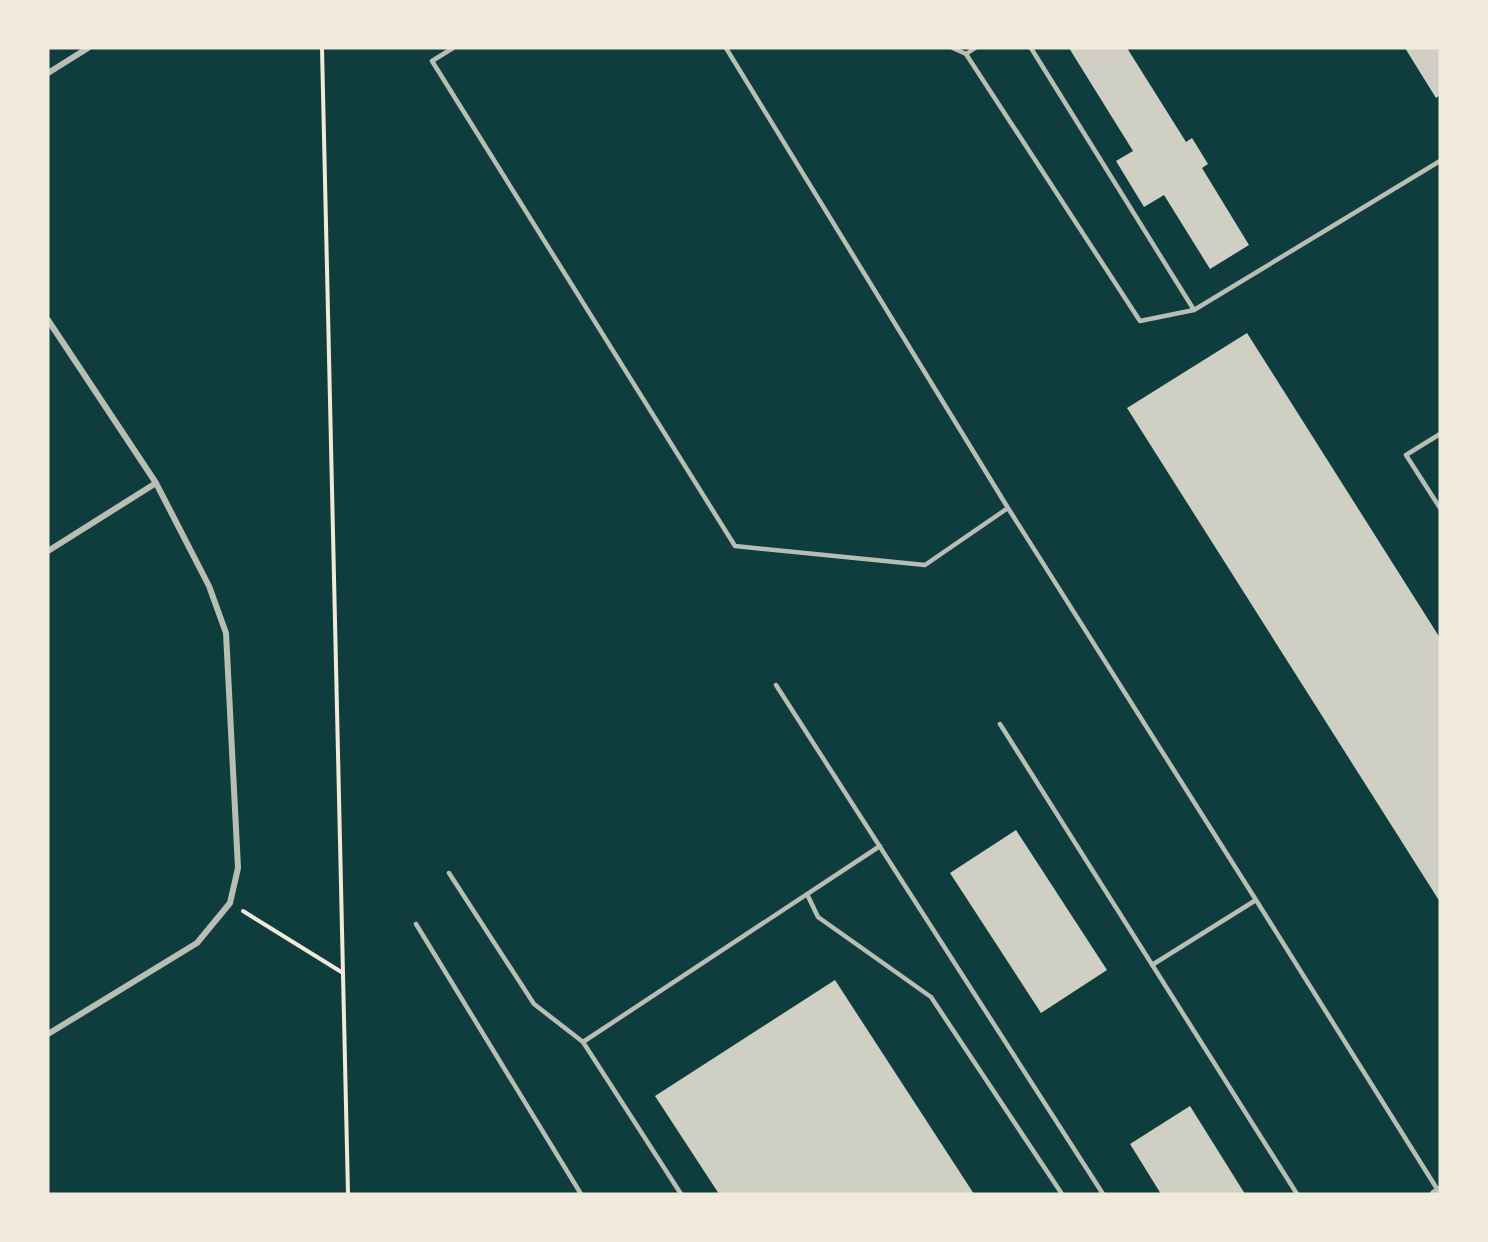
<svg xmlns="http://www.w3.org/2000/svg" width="1488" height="1242" viewBox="0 0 1488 1242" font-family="'Work Sans',sans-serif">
  <rect width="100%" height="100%" fill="#0f3d3e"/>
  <path fill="#cfcfc3" d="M1069 48H1127L1186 142 1192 138 1208 164 1202 168 1249 245 1210 269 1164 195 1144 207 1116 161 1133 151Z
    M1405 48H1440V95L1436 98Z
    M1247 333 1440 638V902L1127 408Z
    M1016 830 1107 970 1041 1013 950 873Z
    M835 980 974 1194H719L655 1096Z
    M1190 1106 1245 1194H1161L1130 1144Z"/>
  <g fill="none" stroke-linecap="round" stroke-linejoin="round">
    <path stroke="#f1e9da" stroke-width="4" d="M322 48 348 1194
      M243 911 343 973"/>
    <path stroke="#b8beb3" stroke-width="4.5" d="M453 48 432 61 735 546 925 565 1008 508 726 48
      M953 48 966 54 1140 321 1194 310 1440 161
      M1031 48 1194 310
      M966 54 975 48
      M1440 434 1406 455 1440 508
      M1008 508 1256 900
      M776 685 1103 1194
      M1000 724 1297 1194
      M449 873 534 1004 583 1042 681 1194
      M807 894 818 917 931 997 1062 1194
      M416 924 581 1194
      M1152 965 1256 900 1439 1192
      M583 1042 880 846"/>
    <path stroke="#b8beb3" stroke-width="6" d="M48 73 88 48
      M48 320 156 483 209 586 226 633 238 868 230 903 197 943 48 1034
      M48 551 156 483"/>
    <path stroke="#b8beb3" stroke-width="10" d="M1435 1194 1440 1191"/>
  </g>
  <rect width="1488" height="1242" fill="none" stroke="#f1e9da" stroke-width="99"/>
</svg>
